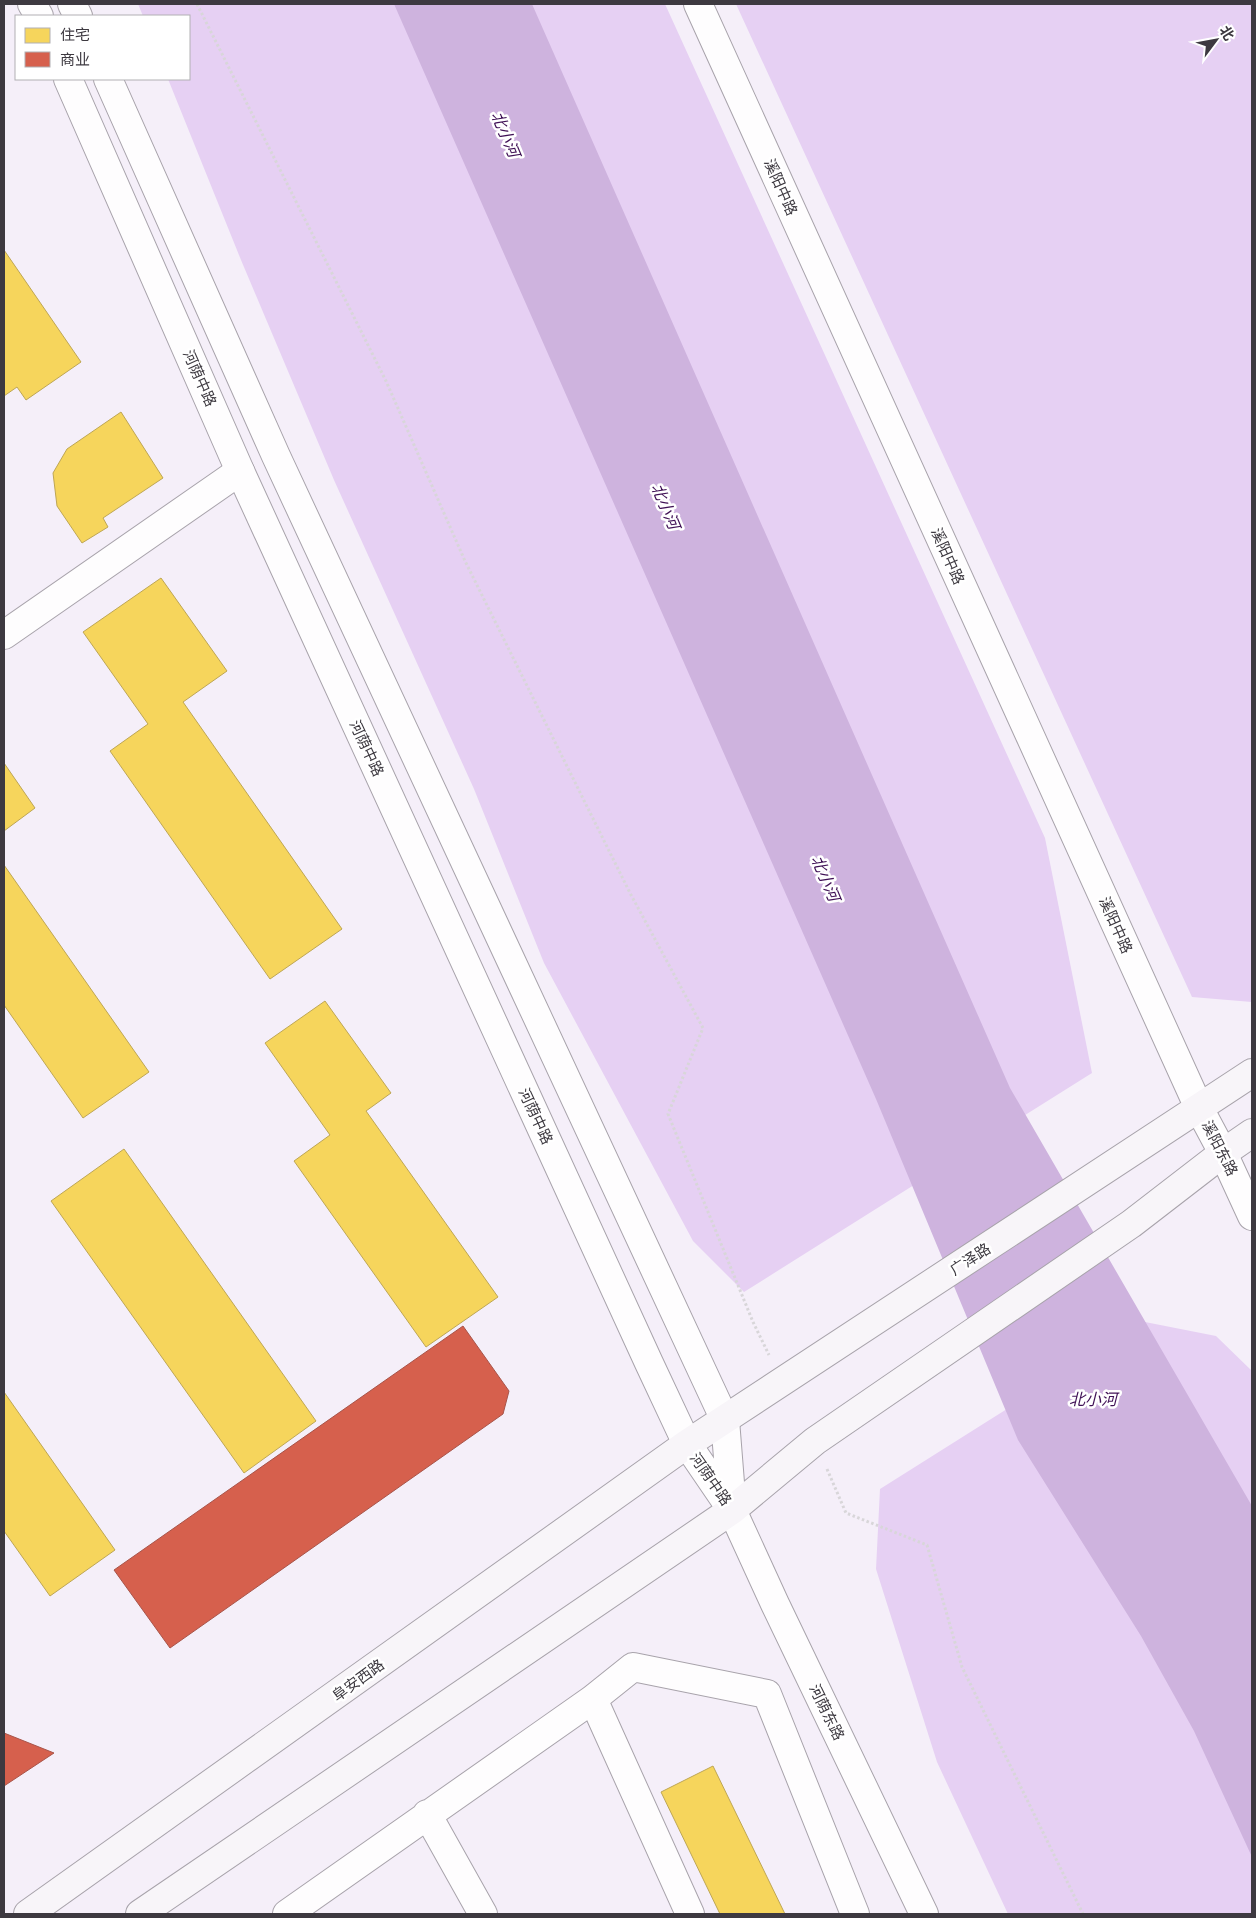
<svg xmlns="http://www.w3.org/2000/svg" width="1256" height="1918" viewBox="0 0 1256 1918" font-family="'Asap Condensed','Noto Sans SC',sans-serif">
  <rect width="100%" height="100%" fill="#f5eff9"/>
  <path fill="#e6d0f3" d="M138 4H665L1045 838 1092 1073 744 1292 693 1241 544 963 474 789 334 480 241 260 168 79H189V16H143Z
    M736 4H1252V1002L1192 997Z
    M1145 1322 1216 1336 1252 1371V1914H1008L937 1762 876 1569 880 1489Z"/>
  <path fill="#ceb3de" d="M394 4H532L1010 1088 1252 1506V1857L1194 1731 1141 1636 1018 1440 876 1099Z"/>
  <path fill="#f6d55c" stroke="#bea654" d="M4 250 81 362 26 400 17 387 4 396Z
    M121 412 163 478 103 518 108 527 82 543 57 506 53 473 67 449Z
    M161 578 227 671 183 702 342 929 270 979 110 751 148 724 83 632Z
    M4 763 35 808 4 831Z
    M4 865 149 1072 83 1118 4 1005Z
    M325 1001 391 1093 366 1111 498 1297 426 1347 294 1161 330 1135 265 1043Z
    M124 1149 316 1421 244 1473 51 1201Z
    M4 1392 115 1550 50 1596 4 1531Z
    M713 1766 785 1914H720L661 1792Z"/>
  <path fill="#d6604d" stroke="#a85449" d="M463 1326 509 1391 503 1414 170 1648 114 1570Z
    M4 1733 54 1753 4 1786Z"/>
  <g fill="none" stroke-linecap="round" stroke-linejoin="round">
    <g stroke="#a8a3ab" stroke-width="30">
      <path id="minor" d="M4 635 240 471
        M593 1699 690 1914
        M427 1814 483 1914
        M287 1914 593 1699 633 1667 767 1694 855 1914"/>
    </g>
    <g stroke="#a8a3ab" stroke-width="30">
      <path id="tertiary" d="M32 4 39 16
        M72 4 78 16
        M698 4 1199 1108 1223 1153 1252 1216
        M68 79 240 471 649 1363 687 1444 732 1510 775 1604 924 1914
        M108 79 276 456 725 1420 732 1508"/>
    </g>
    <g stroke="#a8a3ab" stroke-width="30">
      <path id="secondary" d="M28 1914 687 1444 1252 1073
        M140 1914 732 1510 815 1441 1131 1224 1223 1153 1252 1133"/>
    </g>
    <path stroke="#d8d6d9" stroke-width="3" stroke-dasharray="2.5 2.5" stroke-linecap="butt" d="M197 4 386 381 465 561 630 893 703 1028 668 1114 753 1322 769 1355
      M827 1469 846 1513 927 1545 962 1667 1083 1914"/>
    <use href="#minor" stroke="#fefdfe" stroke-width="28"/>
    <use href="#tertiary" stroke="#fefdfe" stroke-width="28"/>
    <use href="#secondary" stroke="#f8f5f9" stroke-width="28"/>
  </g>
  <g text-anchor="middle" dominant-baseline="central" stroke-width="5" stroke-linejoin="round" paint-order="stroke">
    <g font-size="15" fill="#3d3940" stroke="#fff">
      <text transform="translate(781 187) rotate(66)">溪阳中路</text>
      <text transform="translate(200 378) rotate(66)">河荫中路</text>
      <text transform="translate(948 556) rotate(66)">溪阳中路</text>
      <text transform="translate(367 748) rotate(65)">河荫中路</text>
      <text transform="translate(1116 925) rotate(66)">溪阳中路</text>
      <text transform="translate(536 1116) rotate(65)">河荫中路</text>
      <text transform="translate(1220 1148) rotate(63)">溪阳东路</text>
      <text transform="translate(970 1259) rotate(-33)">广泽路</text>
      <text transform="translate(711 1479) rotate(55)">河荫中路</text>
      <text transform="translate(358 1680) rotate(-36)">阜安西路</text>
      <text transform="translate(827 1712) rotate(64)">河荫东路</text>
    </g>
    <g font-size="16" font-style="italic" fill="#3f1055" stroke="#fff">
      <text transform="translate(506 134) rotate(67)">北小河</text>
      <text transform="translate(666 506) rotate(67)">北小河</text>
      <text transform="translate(826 878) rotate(67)">北小河</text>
      <text x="1093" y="1399">北小河</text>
    </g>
  </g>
  <rect width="1256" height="1918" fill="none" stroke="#3d3940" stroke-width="10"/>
  <rect x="15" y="15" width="175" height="65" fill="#ffffff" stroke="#b1b0b3"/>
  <rect x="25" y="28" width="25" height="15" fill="#f6d55c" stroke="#b1b0b3"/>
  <text x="60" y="40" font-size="15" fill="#3d3940">住宅</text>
  <rect x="25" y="52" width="25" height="15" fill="#d6604d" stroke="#b1b0b3"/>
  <text x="60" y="65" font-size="15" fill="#3d3940">商业</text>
  <g transform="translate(1216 40) rotate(58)" stroke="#ffffff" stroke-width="4" paint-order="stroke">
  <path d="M0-4L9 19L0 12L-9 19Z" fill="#3d3940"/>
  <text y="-8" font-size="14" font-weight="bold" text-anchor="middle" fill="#3d3940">北</text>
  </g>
</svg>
